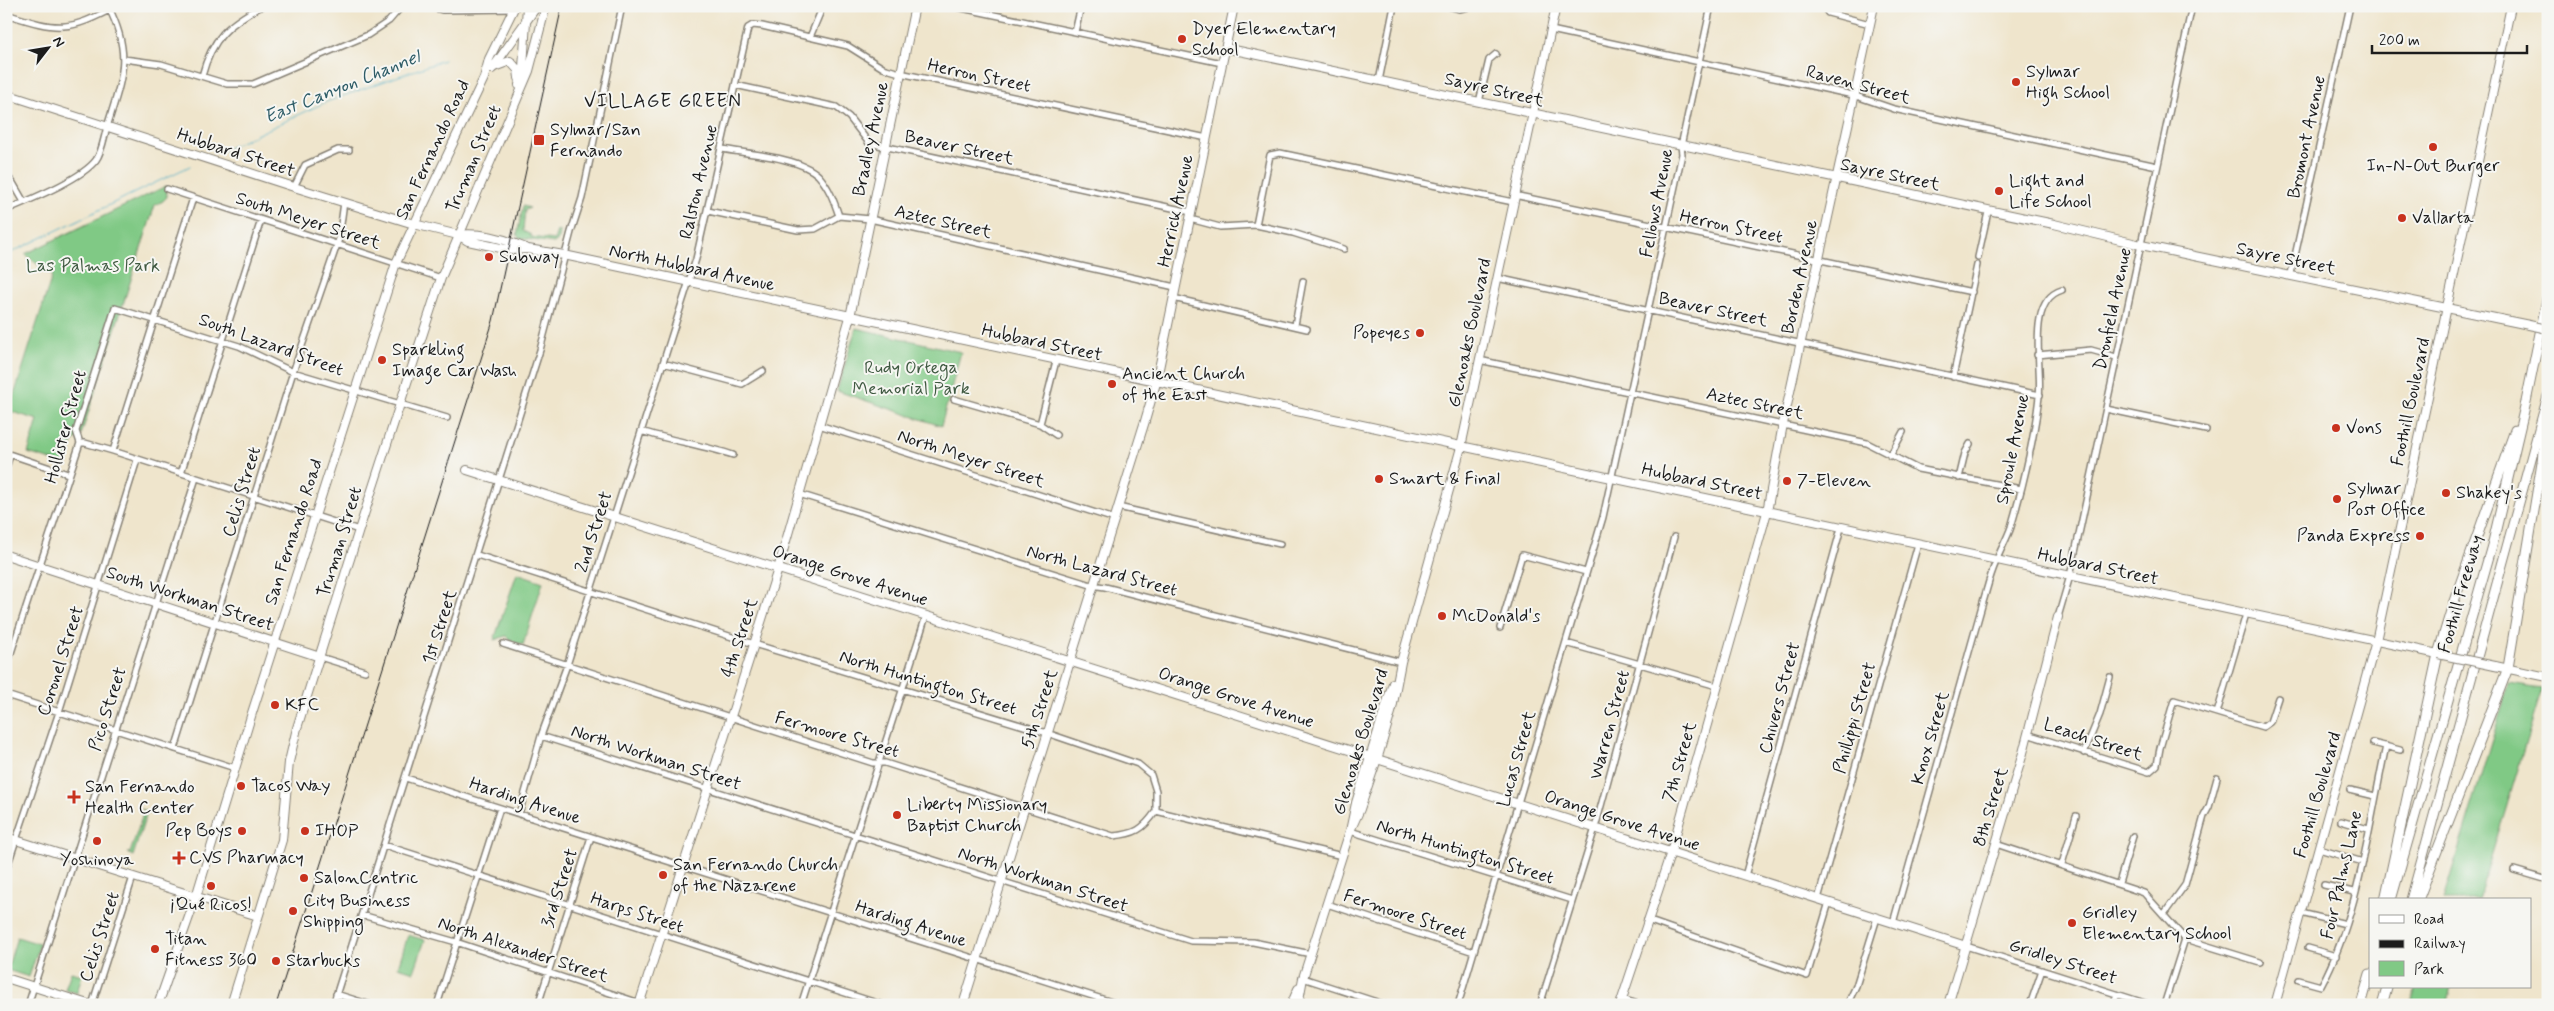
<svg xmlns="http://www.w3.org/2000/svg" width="2554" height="1011" viewBox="0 0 2554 1011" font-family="Mynerve,sans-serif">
  <rect width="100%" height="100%" fill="#f6f6f2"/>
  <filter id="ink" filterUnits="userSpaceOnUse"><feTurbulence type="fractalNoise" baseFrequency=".02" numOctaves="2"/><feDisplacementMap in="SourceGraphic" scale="10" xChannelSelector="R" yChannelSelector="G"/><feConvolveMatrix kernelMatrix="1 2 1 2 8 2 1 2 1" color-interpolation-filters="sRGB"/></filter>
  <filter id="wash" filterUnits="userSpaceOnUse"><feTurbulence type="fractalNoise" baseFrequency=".0096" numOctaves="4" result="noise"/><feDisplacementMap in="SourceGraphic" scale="20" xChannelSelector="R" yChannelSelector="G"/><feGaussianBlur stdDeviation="1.12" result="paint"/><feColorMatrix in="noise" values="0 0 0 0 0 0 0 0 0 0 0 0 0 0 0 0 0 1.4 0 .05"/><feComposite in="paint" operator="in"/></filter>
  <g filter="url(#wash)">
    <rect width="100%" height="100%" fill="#efe5cc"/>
    <path fill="#80c985" stroke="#4e7250" d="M166 186 167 197 163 201 155 205 81 435 73 442 64 464 28 453 38 420 9 411 52 276 25 254Z
      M523 206 530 208 525 210 523 231 531 235V237L554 240 557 231 560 232 559 239 554 243 519 238 517 235Z
      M856 328 961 352 941 426 837 391Z
      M517 573 543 582 523 645 514 642 506 636 494 640Z
      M2509 684 2542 689 2478 900H2443Z
      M141 809 151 813 147 812 133 856 127 853H130L144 811Z
      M408 935 425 940 414 972 398 967Z
      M17 937 40 944 29 977 7 970Z
      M71 972 82 975 77 993 65 989Z
      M2416 987H2451L2446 1005H2411Z"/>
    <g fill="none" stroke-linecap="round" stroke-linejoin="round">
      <path stroke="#47adc6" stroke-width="1" d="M222 151 326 102 444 60
        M6 255 190 166"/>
    </g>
  </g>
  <g filter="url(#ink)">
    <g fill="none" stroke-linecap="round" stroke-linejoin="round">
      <g stroke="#868074" stroke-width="8">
        <path id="street" d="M427 6 442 10 514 9
          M952 6 1222 63
          M1448 6 1459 9 1473 6
          M1823 6 1828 13 1870 24
          M6 14C59 31 68 32 117 6
          M1551 30 1853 95 1894 109 2157 166
          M1075 32 1081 6
          M810 37 823 6
          M124 59 161 64 227 84H253L368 35 389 21 402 6
          M202 76C212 38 228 24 262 6
          M1379 81 1394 6
          M735 85 836 107 849 117 869 143 1191 212
          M1479 102 1489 60 1496 54
          M722 149C748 154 799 157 818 175 829 187 834 201 839 216
          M6 175 13 183 24 202
          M294 187 305 165 338 150H349
          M167 189 441 278
          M1514 195 1972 292
          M6 210C29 200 82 179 96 160 102 152 104 137 107 127 122 78 133 55 108 6
          M708 211 798 230 815 229 839 216 870 219 1175 287
          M1190 219 1220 227 1256 225 1293 233 1344 249
          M1256 225 1270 155 1280 153 1513 202
          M1978 257 1988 212
          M2291 274 2350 6
          M1497 278 2040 395
          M1173 298 1307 329
          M1295 325 1303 281
          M2037 355 2091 350 2116 357
          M1479 360 1867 443 1918 469 2021 489
          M663 363 742 384 763 371
          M1953 377 1977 265
          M954 399 1040 424 1056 435
          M2106 409 2206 430
          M1040 424 1056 361
          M819 425 1115 519
          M641 431C672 441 703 445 733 455
          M80 443 76 431 115 308 239 346 293 372 447 418
          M80 443H85L113 451 359 530
          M113 451 193 198
          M6 453 68 474
          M1890 456 1903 432
          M6 468 10 455
          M181 473 261 220
          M1959 478 1965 453 1970 444
          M799 494 1091 585 1105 587 1401 662
          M1118 507 1280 544
          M477 555 754 644 1047 733 1138 764 1151 775 1156 791V811L1342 856
          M2058 617 2070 576 2192 6
          M1500 628 1522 555 1586 572
          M1566 643 1717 686
          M503 644 873 763H885L1113 836C1135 834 1143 830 1156 811
          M320 657 365 671
          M6 668 80 443
          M6 695 235 768
          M2217 713 2246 614
          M2027 734 2149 772 2157 765 2160 748 2174 700 2263 727 2270 722 2278 698
          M541 736 1191 941 1253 942 1311 954
          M2373 743 2400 750
          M175 749 293 372 339 239 344 202
          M2084 753 2100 714 2110 677
          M406 778 1121 1005
          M2350 790 2375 796
          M519 814 541 736 567 665 696 259 748 28 753 25 762 26 848 46 883 68 900 73 1207 138
          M2341 821 2368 829
          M1350 831 1572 900
          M1996 844 2144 893 2185 939 2260 962
          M384 845 883 1005
          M2319 849 2363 862
          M2062 864 2076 816
          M6 870 59 712 137 460
          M2514 870 2548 880
          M1745 876 1841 528
          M2119 883 2133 836
          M2324 885 2354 892
          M1818 899 1918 544
          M1327 904 1474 952
          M2301 913 2346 924
          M2164 914 2185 885 2204 816 2209 807 2217 778
          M362 915 456 942 646 1005
          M1647 920 1807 976 1829 902
          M1893 923 1983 602C1987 589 1990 575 1996 562 2000 550 2007 539 2011 527 2023 486 2034 440 2039 397 2043 368 2025 301 2062 290
          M1966 946 2151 1005
          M2308 948 2336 956
          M1303 978 1386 1005
          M2299 980 2321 986C2359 916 2369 824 2386 746
          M336 994 371 1005
          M1622 999 1641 1005
          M28 1005 196 478
          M92 1005 133 877
          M333 1005 540 350 571 232 582 198 622 6
          M437 1005 500 808
          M538 1005 591 837
          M801 1005 926 616
          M1458 1005 1603 517 1682 154 1681 146 1711 6
          M1540 1005 1595 828 1674 537
          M1847 1005 1856 986 1877 918
          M2030 1005 2042 970
          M2113 1005 2117 994
          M2164 1005 2185 939"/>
      </g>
      <g stroke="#868074" stroke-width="10">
        <path id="secondary" d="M1225 48 2054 224 2141 245 2529 325
          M492 69 537 6
          M6 94 294 187 414 224 458 235 468 241 510 250 528 249 564 255 2438 654
          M458 235C481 232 505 239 526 248
          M467 470 1966 946
          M6 555 320 657
          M2495 666 2548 677
          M1350 831 1360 809 1379 753 1392 709 1401 662 1461 447 1556 6
          M6 837 258 916
          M6 978 91 1005
          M158 1005 196 897 252 713 396 263 484 78 489 59 515 6
          M639 1005 778 569 850 317 915 6
          M963 1005 1145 421 1156 383 1234 6
          M1291 1005 1298 989
          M1298 1005 1303 978 1350 831 1356 803 1393 683
          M1620 1005 1671 852 1767 512 1783 424 1874 6
          M1948 1005 2023 753 2058 617"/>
      </g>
      <g stroke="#868074" stroke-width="10">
        <path id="primary" d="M494 67 510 61 518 70 519 78
          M519 85 523 68 527 6
          M231 1005 282 840 289 762 297 728 359 530 441 278 529 71 546 6
          M2275 1005 2376 641 2511 6"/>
      </g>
      <g stroke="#868074" stroke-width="11">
        <path id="highway" d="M2385 900 2438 654 2453 604 2515 430
          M2391 900 2493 542 2526 402 2548 294
          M2411 900 2548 396
          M2418 900 2508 668 2542 462 2546 417
          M2361 1005 2370 974
          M2382 1005 2387 987"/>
      </g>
      <use href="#street" stroke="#fff" stroke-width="5"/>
      <use href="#secondary" stroke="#fff" stroke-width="8"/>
      <use href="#primary" stroke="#fff" stroke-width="8"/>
      <use href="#highway" stroke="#fff" stroke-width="9"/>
      <path stroke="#1c1c1c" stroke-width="1" d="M276 1005 493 321 562 6"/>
      <g stroke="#868074" stroke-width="10" stroke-linecap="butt">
        <path id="secondary-bridge" d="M2529 325 2548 329
          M2438 654 2495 666"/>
      </g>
      <use href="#secondary-bridge" stroke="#fff" stroke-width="8"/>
    </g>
  </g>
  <g fill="#c8321e" stroke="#f6f6f2" stroke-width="2">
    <circle cx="1182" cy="39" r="5"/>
    <circle cx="2016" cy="82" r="5"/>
    <rect x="533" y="134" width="12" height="12" rx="2.5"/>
    <circle cx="2433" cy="147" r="5"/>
    <circle cx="1999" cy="191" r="5"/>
    <circle cx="2402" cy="218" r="5"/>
    <circle cx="489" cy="257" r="5"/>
    <circle cx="1420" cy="333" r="5"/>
    <circle cx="382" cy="360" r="5"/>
    <circle cx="1112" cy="384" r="5"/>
    <circle cx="2336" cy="428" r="5"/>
    <circle cx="1379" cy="479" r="5"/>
    <circle cx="1787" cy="481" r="5"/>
    <circle cx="2446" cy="493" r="5"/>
    <circle cx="2337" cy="499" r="5"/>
    <circle cx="2420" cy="536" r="5"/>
    <circle cx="1442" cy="616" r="5"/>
    <circle cx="275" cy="705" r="5"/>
    <circle cx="241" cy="786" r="5"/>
    <path d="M71.5 789.5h5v5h5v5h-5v5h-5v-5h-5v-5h5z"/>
    <circle cx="897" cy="815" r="5"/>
    <circle cx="242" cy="831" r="5"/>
    <circle cx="305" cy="831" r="5"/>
    <circle cx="97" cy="841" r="5"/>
    <path d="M176.5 850.5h5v5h5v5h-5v5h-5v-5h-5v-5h5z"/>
    <circle cx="663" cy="875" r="5"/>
    <circle cx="304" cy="878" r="5"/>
    <circle cx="211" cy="886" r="5"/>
    <circle cx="293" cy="911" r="5"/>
    <circle cx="2072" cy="923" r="5"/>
    <circle cx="155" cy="949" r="5"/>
    <circle cx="276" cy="961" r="5"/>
  </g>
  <g text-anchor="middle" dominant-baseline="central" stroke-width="4" stroke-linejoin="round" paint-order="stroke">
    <g font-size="18" fill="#1c1c1c" stroke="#f6f6f2" text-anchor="start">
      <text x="1192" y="29">Dyer Elementary<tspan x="1192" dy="21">School</tspan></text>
      <text x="2026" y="72">Sylmar<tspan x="2026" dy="21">High School</tspan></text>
      <text x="550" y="130">Sylmar/San<tspan x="550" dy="21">Fernando</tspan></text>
      <text x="2433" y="166" text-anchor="middle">In-N-Out Burger</text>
      <text x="2009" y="181">Light and<tspan x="2009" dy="21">Life School</tspan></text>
      <text x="2412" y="218">Vallarta</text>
      <text x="499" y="257">Subway</text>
      <text x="1410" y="333" text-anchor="end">Popeyes</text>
      <text x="392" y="350">Sparkling<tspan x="392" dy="21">Image Car Wash</tspan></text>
      <text x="1122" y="374">Ancient Church<tspan x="1122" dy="21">of the East</tspan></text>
      <text x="2346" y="428">Vons</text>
      <text x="1389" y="479">Smart &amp; Final</text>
      <text x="1797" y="481">7-Eleven</text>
      <text x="2347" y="489">Sylmar<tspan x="2347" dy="21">Post Office</tspan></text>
      <text x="2456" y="493">Shakey's</text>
      <text x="2410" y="536" text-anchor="end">Panda Express</text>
      <text x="1452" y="616">McDonald's</text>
      <text x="285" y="705">KFC</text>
      <text x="251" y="786">Tacos Way</text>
      <text x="85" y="787">San Fernando<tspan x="85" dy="21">Health Center</tspan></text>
      <text x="907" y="805">Liberty Missionary<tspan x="907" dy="21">Baptist Church</tspan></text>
      <text x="232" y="831" text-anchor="end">Pep Boys</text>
      <text x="315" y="831">IHOP</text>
      <text x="189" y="858">CVS Pharmacy</text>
      <text x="97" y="860" text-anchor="middle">Yoshinoya</text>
      <text x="673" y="865">San Fernando Church<tspan x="673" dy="21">of the Nazarene</tspan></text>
      <text x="314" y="878">SalonCentric</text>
      <text x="303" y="901">City Business<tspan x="303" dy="21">Shipping</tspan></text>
      <text x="211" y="905" text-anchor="middle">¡Qué Ricos!</text>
      <text x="2082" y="913">Gridley<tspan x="2082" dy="21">Elementary School</tspan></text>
      <text x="165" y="939">Titan<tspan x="165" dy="21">Fitness 360</tspan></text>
      <text x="286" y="961">Starbucks</text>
    </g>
    <g font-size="18" fill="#1c1c1c" stroke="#f6f6f2">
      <text transform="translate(979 76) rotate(12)">Herron Street</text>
      <text transform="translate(1858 85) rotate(15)">Raven Street</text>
      <text transform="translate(1494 90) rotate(13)">Sayre Street</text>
      <text transform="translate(2307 137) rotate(-78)">Bromont Avenue</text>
      <text transform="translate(871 139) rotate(-78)">Bradley Avenue</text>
      <text transform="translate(959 148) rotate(12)">Beaver Street</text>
      <text transform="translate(433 150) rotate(-65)">San Fernando Road</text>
      <text transform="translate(236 153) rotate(18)">Hubbard Street</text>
      <text transform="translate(474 159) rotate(-67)">Truman Street</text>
      <text transform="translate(1890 175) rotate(12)">Sayre Street</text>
      <text transform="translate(699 182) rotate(-77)">Ralston Avenue</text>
      <text transform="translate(1657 203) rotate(-79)">Fellows Avenue</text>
      <text transform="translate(1176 211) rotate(-78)">Herrick Avenue</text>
      <text transform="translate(308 221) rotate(18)">South Meyer Street</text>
      <text transform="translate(943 222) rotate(13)">Aztec Street</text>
      <text transform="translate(1731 227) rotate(12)">Herron Street</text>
      <text transform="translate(2286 259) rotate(12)">Sayre Street</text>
      <text transform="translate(692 268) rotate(12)">North Hubbard Avenue</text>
      <text transform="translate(1800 277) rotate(-78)">Borden Avenue</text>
      <text transform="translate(2113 309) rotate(-78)">Dronfield Avenue</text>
      <text transform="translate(1713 310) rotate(12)">Beaver Street</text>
      <text transform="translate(1470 333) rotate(-78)">Glenoaks Boulevard</text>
      <text transform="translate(1042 343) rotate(12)">Hubbard Street</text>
      <text transform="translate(271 345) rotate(20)">South Lazard Street</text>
      <text transform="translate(2411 402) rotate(-78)">Foothill Boulevard</text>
      <text transform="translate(1755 404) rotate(12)">Aztec Street</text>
      <text transform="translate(66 427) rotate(-75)">Hollister Street</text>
      <text transform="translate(2013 449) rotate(-79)">Sproule Avenue</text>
      <text transform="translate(971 459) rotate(18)">North Meyer Street</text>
      <text transform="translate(1702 482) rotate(12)">Hubbard Street</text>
      <text transform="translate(242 492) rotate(-73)">Celis Street</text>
      <text transform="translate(294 532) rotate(-72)">San Fernando Road</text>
      <text transform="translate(594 532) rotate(-72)">2nd Street</text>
      <text transform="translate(340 542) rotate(-73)">Truman Street</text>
      <text transform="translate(2098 567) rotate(12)">Hubbard Street</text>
      <text transform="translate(1102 571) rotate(15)">North Lazard Street</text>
      <text transform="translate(850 576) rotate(18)">Orange Grove Avenue</text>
      <text transform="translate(2461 594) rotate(-74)">Foothill Freeway</text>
      <text transform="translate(190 599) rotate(18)">South Workman Street</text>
      <text transform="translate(440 627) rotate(-72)">1st Street</text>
      <text transform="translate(740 638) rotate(-72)">4th Street</text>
      <text transform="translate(61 661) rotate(-72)">Coronel Street</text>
      <text transform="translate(928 683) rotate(17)">North Huntington Street</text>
      <text transform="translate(1236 698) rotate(18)">Orange Grove Avenue</text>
      <text transform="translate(1780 698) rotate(-75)">Chivers Street</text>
      <text transform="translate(108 709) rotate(-72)">Pico Street</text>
      <text transform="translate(1040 709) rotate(-72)">5th Street</text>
      <text transform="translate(1855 718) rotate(-74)">Phillippi Street</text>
      <text transform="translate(1610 725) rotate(-75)">Warren Street</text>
      <text transform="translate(837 735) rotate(16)">Fermoore Street</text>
      <text transform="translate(1931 738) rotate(-74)">Knox Street</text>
      <text transform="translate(2093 740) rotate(18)">Leach Street</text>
      <text transform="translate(1361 742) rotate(-73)">Glenoaks Boulevard</text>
      <text transform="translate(656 758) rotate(18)">North Workman Street</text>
      <text transform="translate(1517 759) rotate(-74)">Lucas Street</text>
      <text transform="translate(1680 762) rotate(-74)">7th Street</text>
      <text transform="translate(2318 795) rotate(-74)">Foothill Boulevard</text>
      <text transform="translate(525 801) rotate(18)">Harding Avenue</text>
      <text transform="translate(1991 807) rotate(-73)">8th Street</text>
      <text transform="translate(1622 821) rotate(18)">Orange Grove Avenue</text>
      <text transform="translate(1465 852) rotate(17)">North Huntington Street</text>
      <text transform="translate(2342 875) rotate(-77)">Four Palms Lane</text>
      <text transform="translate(1043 880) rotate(18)">North Workman Street</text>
      <text transform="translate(560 888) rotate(-72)">3rd Street</text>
      <text transform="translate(637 913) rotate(18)">Harps Street</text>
      <text transform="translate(1405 915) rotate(18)">Fermoore Street</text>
      <text transform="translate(911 924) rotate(18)">Harding Avenue</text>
      <text transform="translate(100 937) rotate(-72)">Celis Street</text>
      <text transform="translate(523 950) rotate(18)">North Alexander Street</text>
      <text transform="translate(2063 962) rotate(18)">Gridley Street</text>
    </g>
    <g font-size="18" fill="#3f5941" stroke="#f6f6f2">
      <text x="93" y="266">Las Palmas Park</text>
      <text x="911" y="368">Rudy Ortega<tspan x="911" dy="21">Memorial Park</tspan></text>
    </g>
    <g font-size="19" font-style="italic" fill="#2f5d68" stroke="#f6f6f2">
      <text transform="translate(342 87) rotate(-22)">East Canyon Channel</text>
    </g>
    <g font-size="19" letter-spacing="1" fill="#1c1c1c" stroke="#f6f6f2">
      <text x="663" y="101">VILLAGE GREEN</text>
    </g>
  </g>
  <rect width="2554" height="1011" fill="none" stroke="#f6f6f2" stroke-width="25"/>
  <rect x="2369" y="898" width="162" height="90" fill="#f6f6f2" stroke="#9f9f9c"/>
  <rect x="2379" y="915" width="25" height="8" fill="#ffffff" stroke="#9f9f9c"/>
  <text x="2414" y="924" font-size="15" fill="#1c1c1c">Road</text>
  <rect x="2379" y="940" width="25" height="8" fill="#1c1c1c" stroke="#9f9f9c"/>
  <text x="2414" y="948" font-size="15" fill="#1c1c1c">Railway</text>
  <rect x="2379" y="961" width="25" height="15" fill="#80c985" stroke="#9f9f9c"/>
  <text x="2414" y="974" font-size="15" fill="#1c1c1c">Park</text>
  <g transform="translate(48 48) rotate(59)" stroke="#f6f6f2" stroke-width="4" paint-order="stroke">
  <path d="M0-4L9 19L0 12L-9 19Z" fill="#1c1c1c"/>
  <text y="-8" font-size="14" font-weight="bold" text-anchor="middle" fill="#1c1c1c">N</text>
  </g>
  <path d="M2372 45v8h155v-8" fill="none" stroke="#1c1c1c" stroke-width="2.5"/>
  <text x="2379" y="45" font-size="15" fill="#1c1c1c" stroke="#f6f6f2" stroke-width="4" paint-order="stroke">200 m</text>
</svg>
